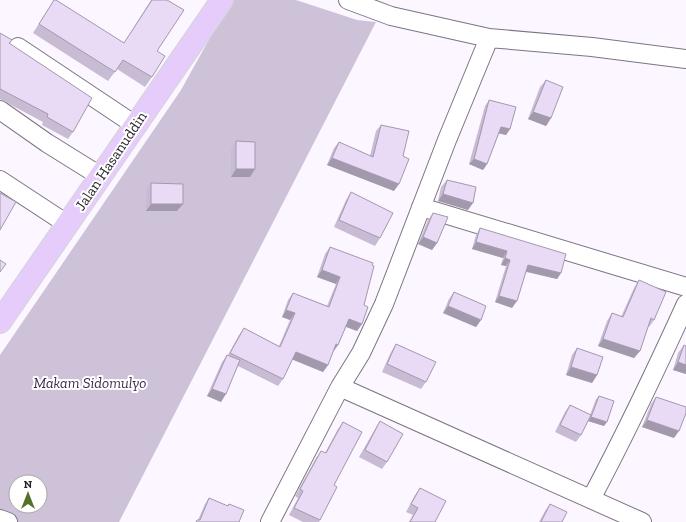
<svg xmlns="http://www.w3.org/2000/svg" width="686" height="522" viewBox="0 0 686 522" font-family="'Zilla Slab',serif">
  <rect width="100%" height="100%" fill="#fbf6ff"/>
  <path fill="#cdc2d7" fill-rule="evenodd" d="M231 0H296L357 20 376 22 119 522H0V355L181 90ZM16 482H40V506H16Z"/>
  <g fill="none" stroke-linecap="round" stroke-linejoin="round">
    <g stroke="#7c7582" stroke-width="20">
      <path id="minor" d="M348 0 391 16 489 38 592 47 686 59
        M18 47 135 125
        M0 110 47 143 100 176
        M0 180 67 224
        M421 207 686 287
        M340 387 642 522
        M591 499C625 435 656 370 686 304
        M0 519 8 522
        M270 522 340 387 361 353 384 304 447 140 489 38"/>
    </g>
    <g stroke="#d4d4d5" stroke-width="24">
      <path id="primary" d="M0 322 222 0"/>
    </g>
    <use href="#minor" stroke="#fff" stroke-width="18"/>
    <use href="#primary" stroke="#e5ccfa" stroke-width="22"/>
  </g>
  <path fill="#c8bbd4" d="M54 0 124 43 151 0H167L152 77 145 87 117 69 108 81 33 33Z
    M0 33 9 43 73 132 68 139 42 125 43 122 0 99Z
    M546 80 551 118 546 126 528 119 540 87Z
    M489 100 510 129 506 135 499 133 487 164 483 170 469 164 485 106Z
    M381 125 394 191 327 165 334 148 339 142 370 156 376 131Z
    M236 141 255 169 250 177H231V149Z
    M447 180 468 210 438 201 441 187Z
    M151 183 177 211H146V191Z
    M351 192 380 238 375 246 334 227 346 200Z
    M433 213 437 243 432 250 418 244 428 220Z
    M480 228 561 273 557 279 526 272 512 308 495 302 506 266 501 265 503 258 472 249 476 235Z
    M330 247 372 265 364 305 362 324 357 331 346 327 338 345 333 352 328 365 323 372 292 359 283 379 278 386 238 366 221 402 207 396 222 362 227 355H228L239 335 244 328 279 346 290 320 282 317 288 300 293 293 327 306 336 284 317 277 325 254Z
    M639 280 654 320 649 327H648L640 351 634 358 598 346 607 321 612 313 621 317 634 288Z
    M454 292 481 320 476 327 443 313 449 299Z
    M396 344 426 382 421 389 382 372 391 352Z
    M684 345 686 374 673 370 678 353Z
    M577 348 597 375 592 383 566 375 572 355Z
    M599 396 604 426 588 421 581 435 576 442 555 432 565 412 570 405 590 415 596 399Z
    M656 397 674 438 642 427 651 404Z
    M380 421 387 462 382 469 359 457 375 429Z
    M343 422 334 485 319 522H303L289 515 298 498 295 496 316 458 321 451 325 453 338 429Z
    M420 488 435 522H409L413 515 406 512 415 495Z
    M209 498 227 506 229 504 239 522H196L197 520H198L205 504Z
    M550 504 562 522H539L545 511Z"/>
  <path fill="#a399ac" d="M533 112 551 118 546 126 528 119Z
    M501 127 510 129 506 135 497 133Z
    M332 158 399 184 394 191 327 165Z
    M474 159 487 164 483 170 469 164Z
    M236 169H255L250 177H231Z
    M443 194 473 203 468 210 438 201Z
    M151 204H183L177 211H146Z
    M423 237 437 243 432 250 418 244Z
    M476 242 507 251 503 258 472 249Z
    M505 258 510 260 506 266 501 265Z
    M528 265 561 273 557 279 524 271Z
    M322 270 340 277 336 284 317 277Z
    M499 296 517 301 512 308 495 302Z
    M448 306 481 320 476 327 443 313Z
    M286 310 295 313 290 320 282 317Z
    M349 319 362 324 357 331 344 326Z
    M603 339 640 351 634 358 598 346Z
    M336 344 338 345 333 352Z
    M296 352 328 365 323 372 291 359Z
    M678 362 686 365V374L673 370Z
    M571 367 597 375 592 383 566 375Z
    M212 389 226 394 221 402 207 396Z
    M591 417 607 422 604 426 588 421Z
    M647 420 679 431 674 438 642 427Z"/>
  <path fill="#e9daf6" stroke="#a399ac" d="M54 0H56L124 43 152 0H167L184 10 157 51 165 56 152 77 123 60 115 72 39 24Z
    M0 33 12 40 9 43 92 98 73 132 47 117 48 114 0 89Z
    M546 80 563 87 551 118 533 112Z
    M489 100 516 107 510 129 501 127 487 164 474 159Z
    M381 125 409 131 403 156 409 159 399 184 332 158 339 142 373 157Z
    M236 141 255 142V169H236Z
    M447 180 476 187 473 203 443 194Z
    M151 183 183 184V204H151Z
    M351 192 393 213 380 238 339 220Z
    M0 193 16 202 0 230Z
    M433 213 448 217 437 243 423 237Z
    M480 228 566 254 561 273 528 265 517 301 499 296 510 260 505 258 507 251 476 242Z
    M330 247 373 263 372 265 374 266 364 305 368 307 362 324 349 319 338 345 336 344 328 365 296 352 283 379 230 353 244 328 280 347 295 313 286 310 293 293 329 307 340 277 322 270Z
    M0 260 6 264 0 272Z
    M639 280 666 292 654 320 651 318 640 351 603 339 612 313 623 317Z
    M454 292 486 306 481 320 448 306Z
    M396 344 436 362 426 382 387 364Z
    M684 345 686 346V365L678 362Z
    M577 348 603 357 597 375 571 367Z
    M227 355 240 360 226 394 212 389Z
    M599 396 614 401 607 422 591 417Z
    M656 397 686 407V413L679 431 647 420Z
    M570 405 591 415 581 435 560 425Z
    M380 421 403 434 387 462 365 450Z
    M343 422 362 432 334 485 337 487 320 520 294 508 303 491 300 489 321 451 326 453Z
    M420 488 446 501 435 522H410L418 508 411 504Z
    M209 498 228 506 229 504 244 510 239 522H196L197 520H200Z
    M550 504 567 512 562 522H541Z"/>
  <g text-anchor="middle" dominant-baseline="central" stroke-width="4" stroke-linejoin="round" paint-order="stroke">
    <g font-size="15" fill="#29262b" stroke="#fff">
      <text transform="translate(111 161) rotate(-56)">Jalan Hasanuddin</text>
    </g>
    <g font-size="15" font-style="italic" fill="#3f2950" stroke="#fff">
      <text x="90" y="383">Makam Sidomulyo</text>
    </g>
  </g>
  <g transform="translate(28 494)"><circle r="19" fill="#ffffff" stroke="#a9a8aa"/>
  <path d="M0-3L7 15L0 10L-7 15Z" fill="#537228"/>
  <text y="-6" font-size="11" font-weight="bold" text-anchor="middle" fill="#29262b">N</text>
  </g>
</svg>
